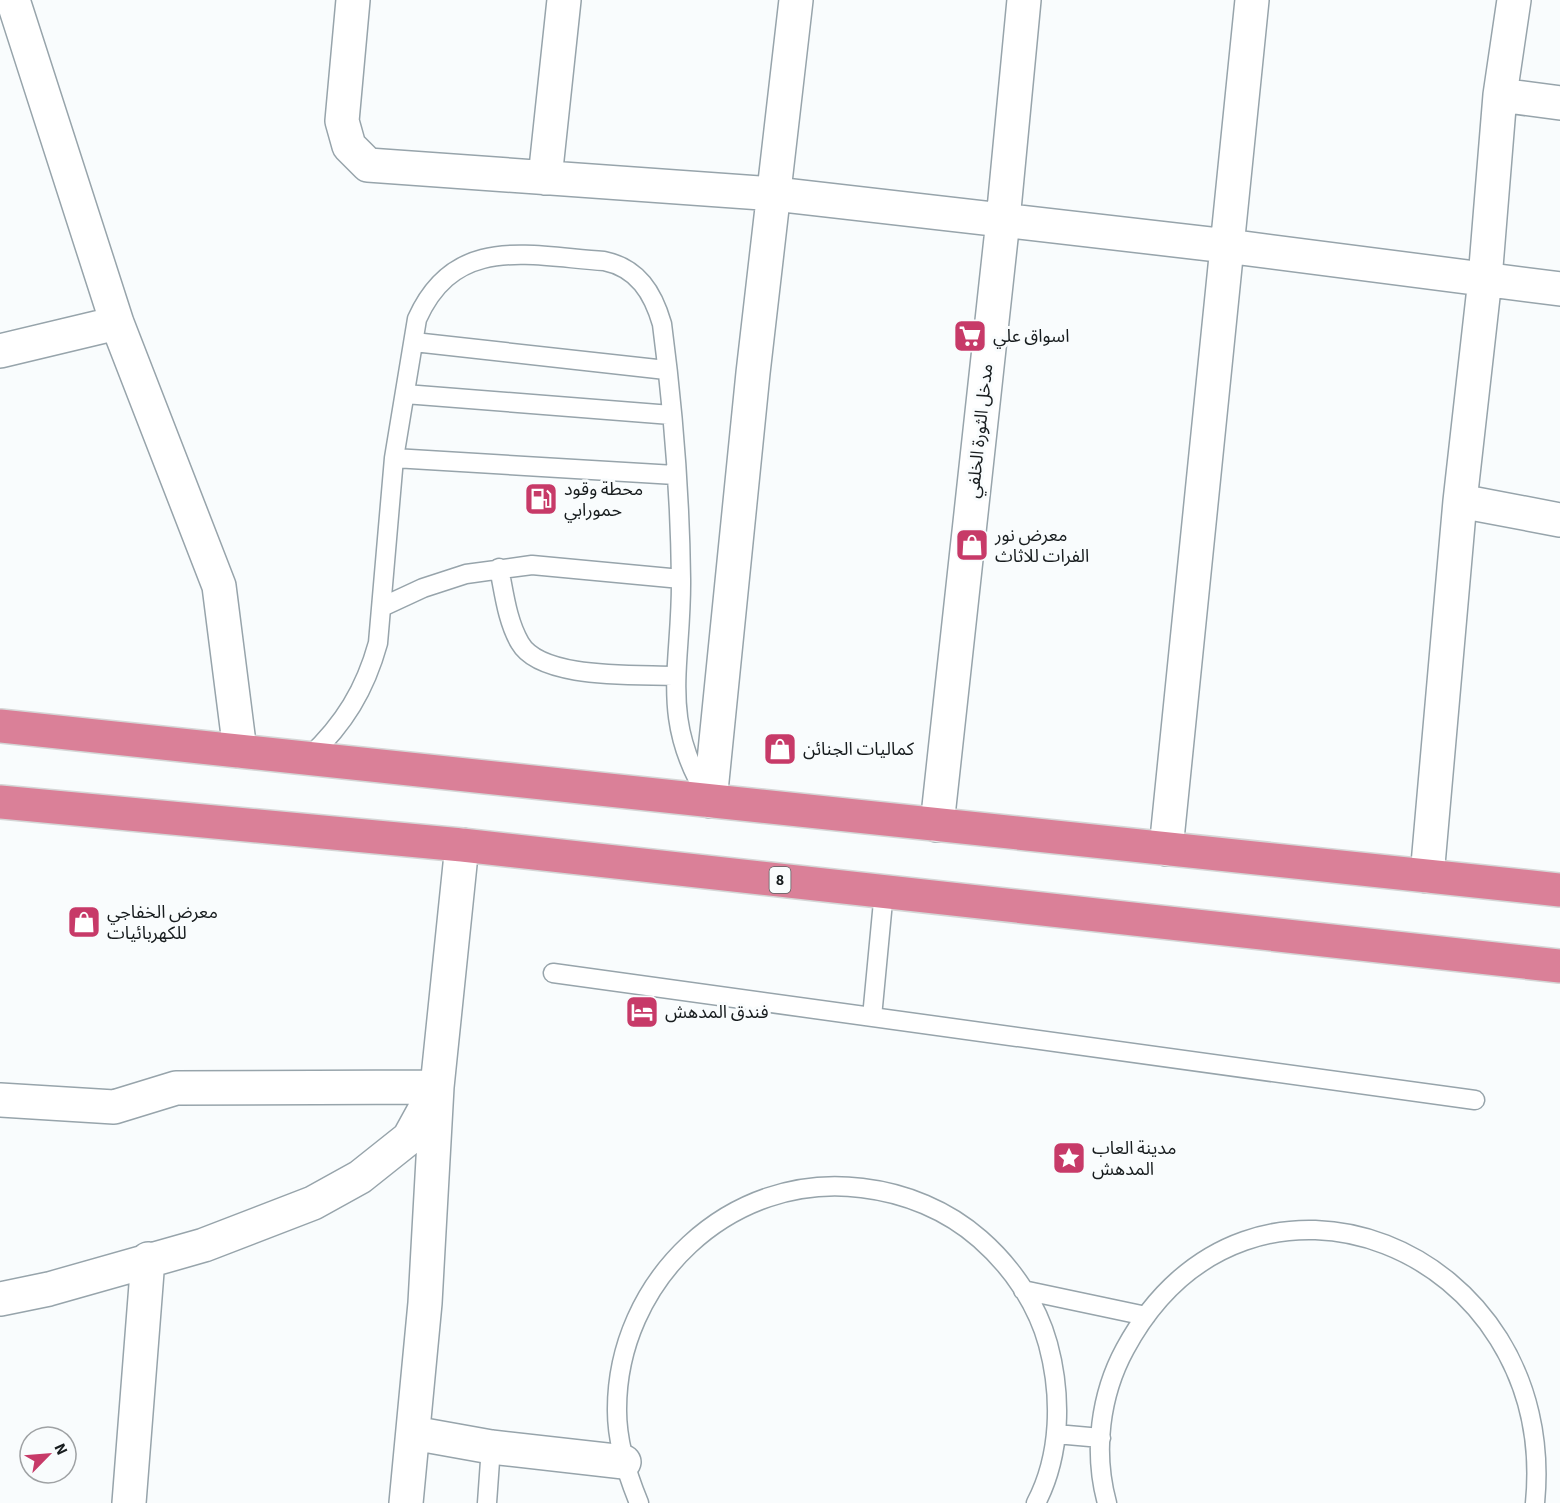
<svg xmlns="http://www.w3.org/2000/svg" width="1560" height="1503" viewBox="0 0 1560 1503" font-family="'Source Sans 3','Noto Sans Arabic',sans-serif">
  <rect width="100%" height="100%" fill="#f9fcfd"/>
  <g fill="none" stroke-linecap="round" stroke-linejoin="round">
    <g stroke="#97a4ab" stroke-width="21">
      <path id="service" d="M414 342 666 370
        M405 394 671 415
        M394 458 675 475
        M499 568C504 592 507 621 520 643 541 680 637 674 676 676
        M382 607 423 588 466 574 532 565 681 579
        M309 757C344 724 365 690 378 643L394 458 417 319C455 234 528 256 604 261 638 268 653 293 662 324 673 407 680 495 681 579 682 666 658 718 709 799
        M553 973 1475 1100
        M872 1017 884 891
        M1023 1290 1146 1316
        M1056 1434 1101 1438
        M487 1503 491 1447
        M639 1503C627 1474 617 1443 617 1411 616 1281 730 1171 862 1188 905 1193 947 1210 980 1239 1012 1267 1037 1304 1048 1344 1062 1396 1061 1455 1036 1503
        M1107 1503C1093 1452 1100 1395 1125 1349 1248 1121 1560 1247 1535 1503"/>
    </g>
    <g stroke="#97a4ab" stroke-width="36">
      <path id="minor" d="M13 0 117 323 219 586 240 751
        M353 0 342 121 349 146 368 165 775 194 1227 246 1560 289
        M1500 95 1560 103
        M545 178 564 0
        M0 351 117 323
        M1460 501 1560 520
        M710 801 753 373 796 0
        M937 825 1003 220 1024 0
        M1166 849 1252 0
        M1427 876 1460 501 1485 279 1500 95 1514 0
        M0 1100 114 1107 176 1088 437 1087 409 1138 360 1177 313 1203 204 1245 49 1289 0 1299
        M413 1433 491 1447 624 1462
        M129 1503 148 1259
        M406 1503 425 1303 437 1087 462 845"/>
    </g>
    <g stroke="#d5d6d6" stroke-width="36">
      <path id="trunk" d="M0 726 1560 890
        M0 802 462 845 1560 966"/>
    </g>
    <use href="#service" stroke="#fff" stroke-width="18"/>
    <use href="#minor" stroke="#fff" stroke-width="33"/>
    <use href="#trunk" stroke="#da8098" stroke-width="33"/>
  </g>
  <defs>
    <g id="supermarket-square" transform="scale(1.725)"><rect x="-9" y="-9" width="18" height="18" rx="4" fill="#c73a68" stroke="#f9fcfd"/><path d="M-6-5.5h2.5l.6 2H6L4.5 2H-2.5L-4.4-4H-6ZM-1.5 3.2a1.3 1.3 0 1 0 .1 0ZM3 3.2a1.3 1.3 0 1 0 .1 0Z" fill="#fff"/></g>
    <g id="fuel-square" transform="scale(1.725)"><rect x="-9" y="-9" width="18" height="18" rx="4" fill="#c73a68" stroke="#f9fcfd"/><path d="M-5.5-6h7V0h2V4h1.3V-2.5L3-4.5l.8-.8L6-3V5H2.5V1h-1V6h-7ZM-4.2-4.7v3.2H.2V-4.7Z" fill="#fff"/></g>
    <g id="shop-square" transform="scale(1.725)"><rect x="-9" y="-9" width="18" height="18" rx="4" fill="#c73a68" stroke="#f9fcfd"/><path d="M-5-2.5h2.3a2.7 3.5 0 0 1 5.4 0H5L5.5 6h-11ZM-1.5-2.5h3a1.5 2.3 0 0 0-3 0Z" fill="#fff"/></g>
    <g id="hotel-square" transform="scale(1.725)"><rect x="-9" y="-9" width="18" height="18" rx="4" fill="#c73a68" stroke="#f9fcfd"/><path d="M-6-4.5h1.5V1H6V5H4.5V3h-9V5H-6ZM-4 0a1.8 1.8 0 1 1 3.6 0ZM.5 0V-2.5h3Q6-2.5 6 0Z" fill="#fff"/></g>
    <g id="sight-square" transform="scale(1.725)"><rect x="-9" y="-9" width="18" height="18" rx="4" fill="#c73a68" stroke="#f9fcfd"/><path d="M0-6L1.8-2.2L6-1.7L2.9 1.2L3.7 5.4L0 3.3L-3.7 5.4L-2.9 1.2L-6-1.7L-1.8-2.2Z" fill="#fff"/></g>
  </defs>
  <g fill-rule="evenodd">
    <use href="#supermarket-square" x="970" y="336"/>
    <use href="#fuel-square" x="541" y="499"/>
    <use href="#shop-square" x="972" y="545"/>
    <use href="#shop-square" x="780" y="749"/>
    <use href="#shop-square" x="84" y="922"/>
    <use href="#hotel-square" x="642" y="1012"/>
    <use href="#sight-square" x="1069" y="1158"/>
  </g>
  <g text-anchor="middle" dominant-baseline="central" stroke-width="6" stroke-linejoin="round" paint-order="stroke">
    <rect fill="#f9fcfd" stroke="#5b5f61" stroke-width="1.5" x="769.5" y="867" width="21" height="26" rx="4.5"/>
    <g font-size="16" font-weight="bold" fill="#171c1e">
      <text x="780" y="880">8</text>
    </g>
    <g font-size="18" fill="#171c1e" stroke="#f9fcfd" text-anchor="start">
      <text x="993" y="336">اسواق علي</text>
      <text x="564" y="489">محطة وقود<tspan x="564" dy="21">حمورابي</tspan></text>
      <text x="995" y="535">معرض نور<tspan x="995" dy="21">الفرات للاثاث</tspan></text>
      <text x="803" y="749">كماليات الجنائن</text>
      <text x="107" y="912">معرض الخفاجي<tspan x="107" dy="21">للكهربائيات</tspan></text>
      <text x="665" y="1012">فندق المدهش</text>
      <text x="1092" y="1148">مدينة العاب<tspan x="1092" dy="21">المدهش</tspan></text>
    </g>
    <g font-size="18" fill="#171c1e" stroke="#f9fcfd">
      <text transform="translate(980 431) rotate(-84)">مدخل الثورة الخلفي</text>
    </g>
  </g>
  <g transform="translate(48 1455) rotate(65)"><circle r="28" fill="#f9fcfd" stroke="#9fa2a4" stroke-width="1.5"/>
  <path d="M0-4.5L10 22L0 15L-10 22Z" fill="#c73a68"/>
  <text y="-9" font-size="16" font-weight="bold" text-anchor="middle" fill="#171c1e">N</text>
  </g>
</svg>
